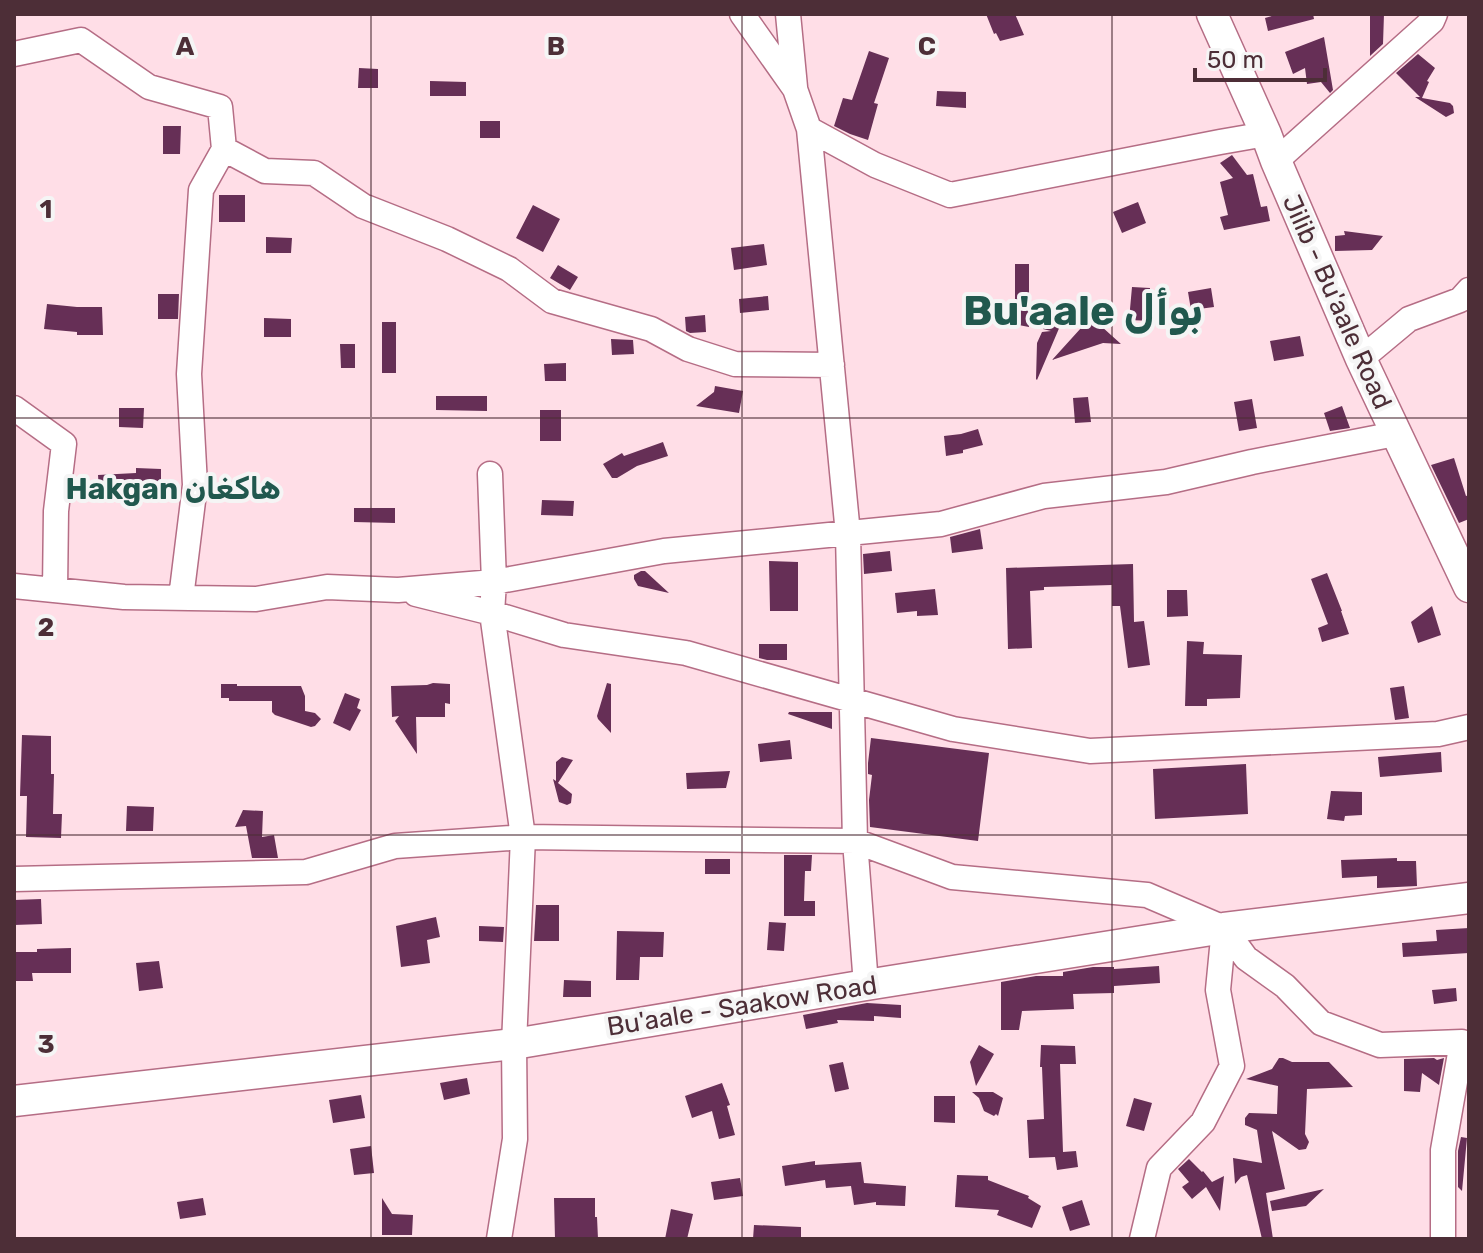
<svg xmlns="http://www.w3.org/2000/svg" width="1483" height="1253" viewBox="0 0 1483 1253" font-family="Rubik,'Noto Sans Arabic',sans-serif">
  <rect width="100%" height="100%" fill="#ffdee7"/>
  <path fill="#662f56" d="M986 14H1015L1024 35 1000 41 996 33 994 34Z
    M1279 14H1313L1314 19 1268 31 1265 18Z
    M1370 14H1384L1383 44 1370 56Z
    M1324 37 1333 90 1330 93 1321 82 1307 84 1305 68 1293 74 1285 52Z
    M869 51 889 58 874 103 878 104 868 140 850 134 834 126 843 98 852 100Z
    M1418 54 1435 68 1427 81 1429 82 1422 98 1450 103 1453 106 1454 113 1446 117 1415 97H1420L1396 73Z
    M359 68 378 69V88H358Z
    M430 81 466 82V96H430Z
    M937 91 966 92V108L936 106Z
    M480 121H500V138H480Z
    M163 126H181L180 154H163Z
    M1232 155 1247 175 1253 174 1261 207 1267 206 1270 221 1224 230 1220 217 1228 215 1220 182 1233 178 1220 163Z
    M219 195H245V222H219Z
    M1138 202 1146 223 1122 233 1113 212Z
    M533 205 560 219 543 252 516 238Z
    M1344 231 1383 236 1372 250 1335 251V236L1345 235Z
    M266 237 292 238 291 253H266Z
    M764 244 767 265 734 270 731 248Z
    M1015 264H1029V327L973 316 976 299 1015 306Z
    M558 265 578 277 570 290 550 278Z
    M1132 287 1150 288 1149 306 1153 307 1152 321 1129 320Z
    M1211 288 1214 307 1191 310 1188 292Z
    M158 294H179L178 319H158Z
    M768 296 769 310 740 313 739 299Z
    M47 304 77 307H102L103 335H77V332L44 329Z
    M1053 306 1066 312 1037 380 1036 379 1037 343 1042 332 1051 331 1043 329Z
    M705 315 706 332 690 333 686 331 685 317Z
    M1091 317 1121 344 1103 343 1052 360Z
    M264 318 291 319V337H264Z
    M382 322H396V373H382Z
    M1300 336 1304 356 1274 361 1270 341Z
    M611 339 633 340 634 354 612 355Z
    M340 344H355V368H341Z
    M566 363V381H545L544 364Z
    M715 386 743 391 739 413 696 406 714 392Z
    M436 396H487V411L436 410Z
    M1088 397 1091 422 1075 423 1073 398Z
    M1252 399 1257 428 1239 431 1234 402Z
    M1342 406 1350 428 1330 431 1324 413Z
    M119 408H144L143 428 119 427Z
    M540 410H561V441H540Z
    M978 429 983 445 963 450V453L946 456 944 436 961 434Z
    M663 442 668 456 637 466 617 478H612L603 464 622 453 624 456Z
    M1454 458 1466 496 1469 495V519L1459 523 1431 465Z
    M136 468 161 469V492L135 491V488L99 490 98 475 136 473Z
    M542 500 574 501 573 516 541 515Z
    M354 508H395V523L354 522Z
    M980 529 983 549 952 553 950 537Z
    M890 551 892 571 864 574 863 554Z
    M769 561 798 562V611H770Z
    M1133 564 1134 622 1144 621 1150 665 1128 668 1120 606H1112V585L1044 587V590L1030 591 1032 648 1008 649 1006 568Z
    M641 571H645L669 593 638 586 634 579V575Z
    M1327 573 1342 611H1341L1349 634 1322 642 1318 628 1328 624 1311 579Z
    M935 589 938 615 917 616V611L897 613 895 593Z
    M1167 590H1187L1188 616 1167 617Z
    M1432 606 1441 635 1418 643 1411 622Z
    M1187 641 1204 642 1203 654 1242 655 1240 698 1207 699V706H1185Z
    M759 644H787V660H767L759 658Z
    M433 683 450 684V704L445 703V717H416L417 754 395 721 399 716 392 717 391 686 427 685Z
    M607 683 611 684V733L598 719 597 716Z
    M221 684H237V686H301L305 696V711L315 713 321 719 315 726 311 727 275 715 272 712V701H229V698H221Z
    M1404 686 1409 718 1395 720 1390 688Z
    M345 693 360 699 357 708 361 710 350 731 333 723Z
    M789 712H832V729L788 714Z
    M22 735 51 736V774H54L53 814H62L61 838 26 837 27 796H20Z
    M871 738 989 753 978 841 870 827 869 800 872 775 868 774V763Z
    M790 740 792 759 760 762 758 744Z
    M1441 752 1442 772 1380 777 1378 757Z
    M562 757 573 760 558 783 572 794 571 803 567 805 559 802 553 779 556 781V762Z
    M1246 764 1248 814 1155 819 1153 769Z
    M730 771 726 788 687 789 686 773Z
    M1331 791 1362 792V815L1345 816 1344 821 1327 819Z
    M127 806 154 807 153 831H126Z
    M243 810 263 811 262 837 274 835 278 858H252L246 826 235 827Z
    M784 855H812L811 871H805L804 901H815V916H784Z
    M1397 858V861H1416L1417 886 1377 888V876L1342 878 1341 860Z
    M705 859H730V874H705Z
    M41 899 42 924 14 925V900Z
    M536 905H559V941H534Z
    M436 917 440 937 427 940 430 963 401 967 396 926Z
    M769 922 786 923 784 951 767 950Z
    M479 926 504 927 503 942 479 941Z
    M1469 928V953L1403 957 1402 943 1437 941 1436 930Z
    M617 931 664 932 663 957H640L639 980H616Z
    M71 948V973H32L33 981H14V952H37V949Z
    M159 961 163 988 139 991 136 963Z
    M1159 966 1160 983 1114 986V993L1073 994 1074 1009 1022 1011 1019 1030H1001V982L1036 976H1063V972L1093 967H1114V969Z
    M564 980 591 981V997H563Z
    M1456 988 1457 1001 1434 1004 1432 990Z
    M867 1003 901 1005V1018L874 1016V1021L837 1020 838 1023 806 1029 803 1015Z
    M979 1045 994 1054 976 1086 970 1062Z
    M1041 1045 1075 1046 1076 1064H1060L1063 1152 1076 1151 1078 1167 1057 1170 1055 1157 1029 1158 1027 1120 1044 1119 1042 1067H1040Z
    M1279 1058H1283L1292 1062H1329L1353 1087 1307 1089 1305 1134 1309 1142 1306 1149 1299 1150 1272 1131 1285 1189 1266 1193 1273 1239H1262L1247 1175 1241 1177 1235 1184 1233 1158 1262 1163 1257 1130 1245 1125V1118L1249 1113 1277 1114 1278 1086 1246 1079 1272 1069Z
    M1434 1058 1437 1060 1444 1058 1439 1085 1422 1073 1420 1092 1404 1091V1059Z
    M843 1062 849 1089 835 1092 829 1065Z
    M467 1078 470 1094 444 1100 440 1083Z
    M722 1083 730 1105 727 1106 735 1135 719 1139 712 1111 692 1118 685 1096Z
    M972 1092H993L1003 1098 998 1116 996 1114 994 1116 984 1111 979 1098Z
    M361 1095 365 1118 333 1123 329 1100Z
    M934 1096H955V1123L934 1122Z
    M1134 1098 1152 1103 1144 1131 1126 1126Z
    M1461 1137 1467 1138 1462 1191 1458 1187V1151Z
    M371 1146 374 1173 354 1175 350 1149Z
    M1189 1159 1202 1172 1203 1171 1212 1182 1224 1176 1220 1211 1206 1187 1192 1199 1182 1187 1189 1182 1178 1169Z
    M815 1161V1165L861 1162 864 1183 906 1186 905 1206 876 1205V1202L854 1205 851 1186 826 1188 825 1180 785 1186 782 1166Z
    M957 1175 988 1176V1180L1029 1196 1028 1198 1041 1206 1032 1228 997 1215 999 1210 955 1207Z
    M740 1178 743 1196 714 1200 711 1182Z
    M1324 1189 1306 1206 1272 1211 1270 1201Z
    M203 1198 206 1215 180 1219 177 1202Z
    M382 1198 392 1214 413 1215 412 1235H382Z
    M554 1198H595V1217H597L598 1239H555Z
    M1082 1200 1090 1225 1070 1231 1062 1207Z
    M671 1209 693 1214 687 1239H665Z
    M754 1225 801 1227V1239H753Z"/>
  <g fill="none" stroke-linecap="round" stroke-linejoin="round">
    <g stroke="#b56d85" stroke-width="27">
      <path id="minor" d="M742 14 795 89 809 129 848 534 855 841 866 985
        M788 14 795 87
        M14 54 81 40 149 87 220 107 224 149 265 171 314 173 363 206 447 239 509 269 552 301 651 329 688 349 735 364 832 365
        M809 129 875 165 950 195 1220 142 1266 134
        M1276 161 1432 21 1435 14
        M1361 359 1409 319 1460 300 1469 290
        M14 408 64 444 56 511 55 590
        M490 474 494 582 492 613 523 837 514 1044 515 1139 499 1239
        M14 586 124 597 256 599 327 587 398 590 494 582 664 551 941 524 1044 496 1166 482 1252 462 1395 434
        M416 594 492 613 564 635 686 653 953 729 1090 751 1438 734 1469 727
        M181 598 195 485 189 374 201 190 224 149
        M14 879 306 872 395 846 523 837 855 841 952 877 1147 895 1224 928 1246 958 1285 986 1321 1023 1380 1045 1462 1042 1443 1150V1239
        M1142 1239 1159 1168 1203 1122 1232 1066 1218 990 1224 928"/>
    </g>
    <g stroke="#b56d85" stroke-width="33">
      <path id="major" d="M1212 14 1266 134 1276 161 1361 359 1469 587
        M14 1101 514 1044 866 985 1224 928 1469 898"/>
    </g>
    <use href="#minor" stroke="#fff" stroke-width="24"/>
    <use href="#major" stroke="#fff" stroke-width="30"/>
  </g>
  <path fill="none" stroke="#4d2e37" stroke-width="2" stroke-opacity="0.55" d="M371 14V1239M742 14V1239M1112 14V1239M14 418H1469M14 835H1469"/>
  <g text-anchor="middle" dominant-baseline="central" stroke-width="8" stroke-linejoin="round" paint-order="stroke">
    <g font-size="26" fill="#4d2e37" stroke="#f5f5f5">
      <text transform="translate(1337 302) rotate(66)">Jilib - Bu'aale Road</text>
      <text transform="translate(742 1006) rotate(-9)">Bu'aale - Saakow Road</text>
    </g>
    <g font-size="30" font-weight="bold" fill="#21584e" stroke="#f5f5f5">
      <text x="173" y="489">Hakgan هاكغان</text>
    </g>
    <g font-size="42" font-weight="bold" fill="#21584e" stroke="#f5f5f5">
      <text x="1083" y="311">Bu'aale بوأل</text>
    </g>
  </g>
  <g font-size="26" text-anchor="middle" font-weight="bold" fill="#4d2e37" stroke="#f5f5f5" stroke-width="8" stroke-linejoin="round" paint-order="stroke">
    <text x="185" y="55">A</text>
    <text x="556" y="55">B</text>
    <text x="927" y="55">C</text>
    <text x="46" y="218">1</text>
    <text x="46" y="636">2</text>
    <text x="46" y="1053">3</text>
  </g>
  <rect width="1483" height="1253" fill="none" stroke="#4d2e37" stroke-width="32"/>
  <path d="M1195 68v12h130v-12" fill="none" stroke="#4d2e37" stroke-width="4"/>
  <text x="1207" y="68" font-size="24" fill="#4d2e37" stroke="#f5f5f5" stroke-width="6" paint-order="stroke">50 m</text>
</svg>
